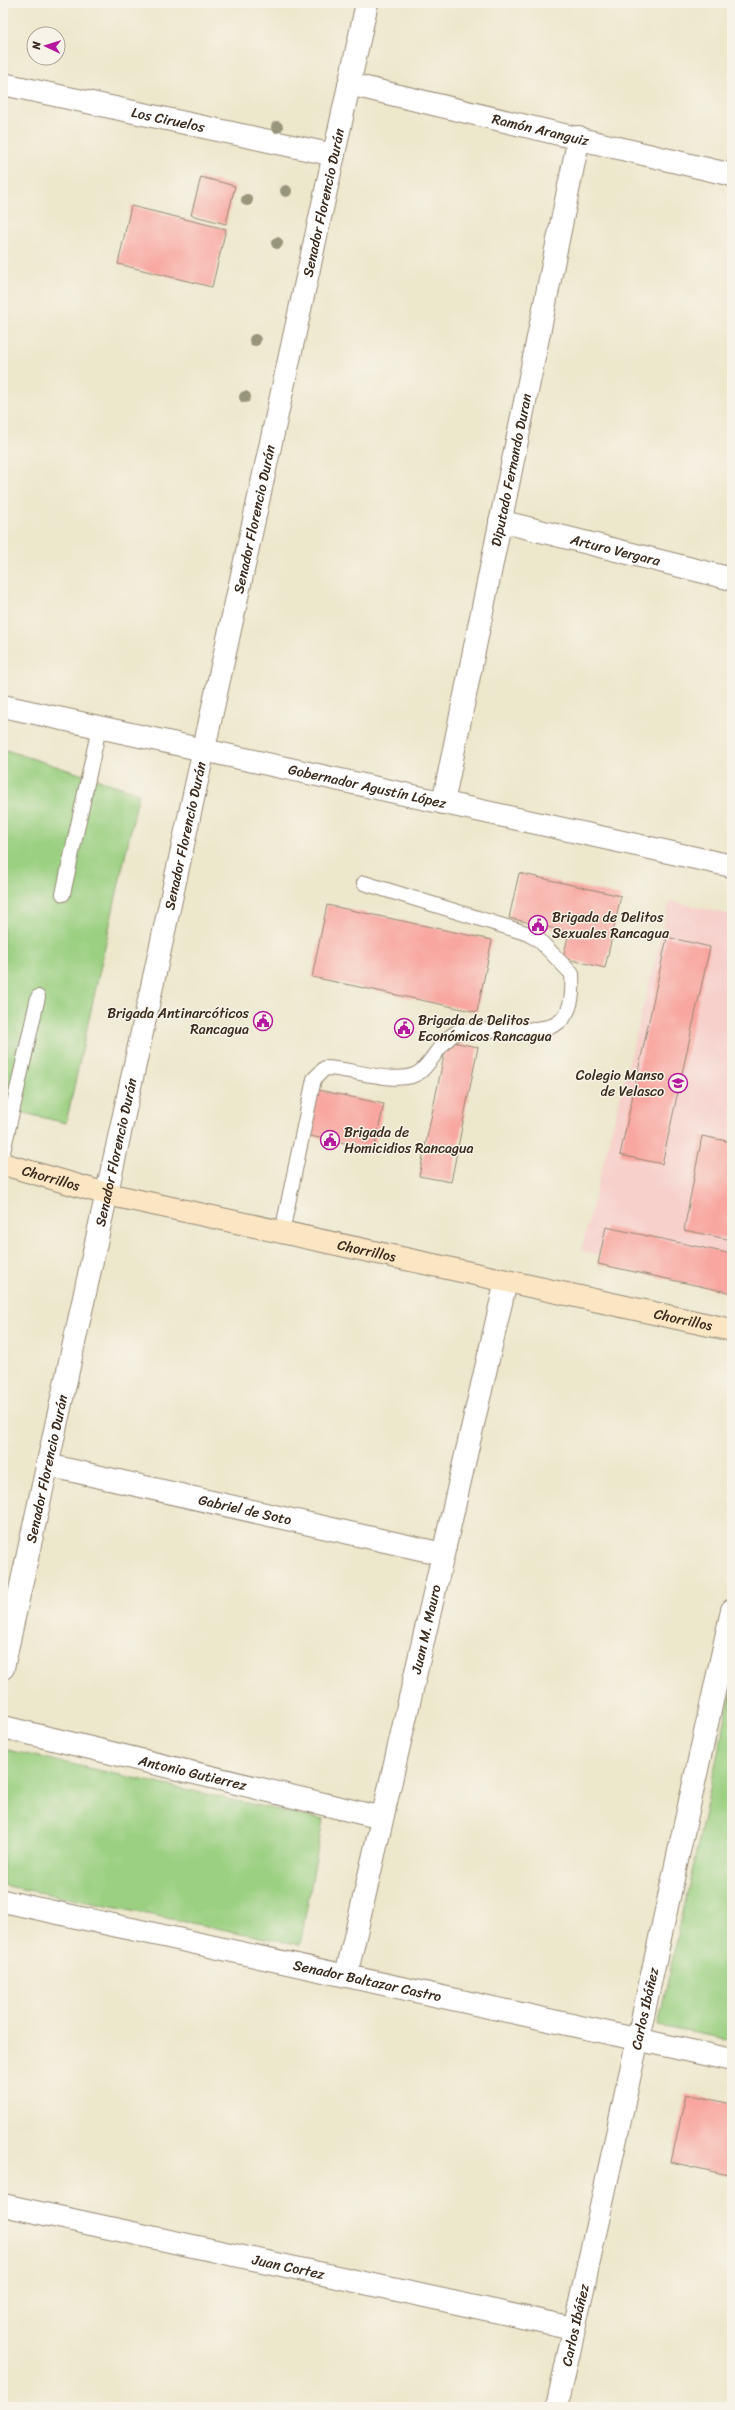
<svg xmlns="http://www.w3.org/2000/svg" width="735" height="2410" viewBox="0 0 735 2410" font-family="Sriracha,sans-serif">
  <rect width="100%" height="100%" fill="#f7f3e8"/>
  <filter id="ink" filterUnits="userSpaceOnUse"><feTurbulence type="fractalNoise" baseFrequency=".025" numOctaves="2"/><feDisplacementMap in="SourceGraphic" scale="8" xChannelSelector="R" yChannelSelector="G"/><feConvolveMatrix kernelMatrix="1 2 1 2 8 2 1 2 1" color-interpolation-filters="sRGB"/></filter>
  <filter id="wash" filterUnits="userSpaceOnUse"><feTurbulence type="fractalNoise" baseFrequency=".012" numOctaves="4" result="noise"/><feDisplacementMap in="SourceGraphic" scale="16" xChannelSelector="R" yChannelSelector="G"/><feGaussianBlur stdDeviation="0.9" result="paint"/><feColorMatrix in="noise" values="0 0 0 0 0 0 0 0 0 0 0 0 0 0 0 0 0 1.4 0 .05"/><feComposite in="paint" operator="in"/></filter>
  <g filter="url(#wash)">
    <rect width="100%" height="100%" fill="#ede7cc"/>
    <path fill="#f7d0cc" d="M670 901 732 915V1284L581 1251Z"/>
    <path fill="#9bd082" stroke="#6b7d50" d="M3 749 139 793 66 1123 3 1108Z
      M732 1689V2040L658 2026Z
      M3 1749 323 1820 300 1945 3 1885Z"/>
    <g id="blocks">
      <path fill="#f8a69f" d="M201 177 235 186 226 224 191 215Z
        M131 206 226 229 212 287 118 264Z
        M519 873 621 896 605 968 563 958 569 932 509 918Z
        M327 905 492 940 477 1012 312 977Z
        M667 937 710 947 662 1164 620 1155Z
        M447 1041 478 1047 451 1182 419 1176Z
        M314 1089 384 1104 374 1149 305 1135Z
        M702 1136 732 1142V1240L684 1230Z
        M606 1227 732 1254V1293L598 1264Z
        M686 2094 732 2104V2176L671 2162Z"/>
    </g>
  </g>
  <g filter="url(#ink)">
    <use href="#blocks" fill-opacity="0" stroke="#948875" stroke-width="1"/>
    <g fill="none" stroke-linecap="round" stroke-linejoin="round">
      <g stroke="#948875" stroke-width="16">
        <path id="lane" d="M63 894 99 728
          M3 1152 38 997
          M282 1232 314 1079 325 1068C351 1068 402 1088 421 1071 435 1058 441 1040 459 1031 482 1028 539 1034 556 1024 573 1014 573 991 572 974L539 940 526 933 364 883"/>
      </g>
      <g stroke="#948875" stroke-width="24">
        <g id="street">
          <path id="s1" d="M3 84 334 155"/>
          <path id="s2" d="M349 84 732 175"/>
          <path id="s3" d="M500 521 732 579"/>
          <path id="s4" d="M3 706 732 866"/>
          <path id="s5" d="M443 803 579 137"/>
          <path id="s6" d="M47 1465 443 1554"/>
          <path id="s7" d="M3 1668 367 3"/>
          <path id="s8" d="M3 1727 382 1818"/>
          <path id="s9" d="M3 1901 732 2060"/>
          <path id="s10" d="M346 1976 506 1281"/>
          <path id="s11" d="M3 2205 573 2328"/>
          <path id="s12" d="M557 2407 732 1610"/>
        </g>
      </g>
      <g stroke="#948875" stroke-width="24">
        <g id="secondary">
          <path id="s13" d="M3 1164 107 1194 732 1330"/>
        </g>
      </g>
      <use href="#lane" stroke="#fff" stroke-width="14"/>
      <use href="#street" stroke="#fff" stroke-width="22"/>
      <use href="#secondary" stroke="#fbe6c4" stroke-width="22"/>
    </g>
    <g fill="#98967a">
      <circle cx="277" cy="127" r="6"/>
      <circle cx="286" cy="191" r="6"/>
      <circle cx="247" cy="200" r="6"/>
      <circle cx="277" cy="243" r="6"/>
      <circle cx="255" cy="340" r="6"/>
      <circle cx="245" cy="397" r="6"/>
    </g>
  </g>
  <defs>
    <g id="civic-ring" transform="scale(1)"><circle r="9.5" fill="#f7f3e8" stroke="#b5179e" stroke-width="1.5"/><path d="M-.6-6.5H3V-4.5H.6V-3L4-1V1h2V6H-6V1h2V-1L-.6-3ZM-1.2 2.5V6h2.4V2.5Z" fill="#b5179e"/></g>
    <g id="school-ring" transform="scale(1)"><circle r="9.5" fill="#f7f3e8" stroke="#b5179e" stroke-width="1.5"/><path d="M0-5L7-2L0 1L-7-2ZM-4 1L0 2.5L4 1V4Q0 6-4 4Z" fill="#b5179e"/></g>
  </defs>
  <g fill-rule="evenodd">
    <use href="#civic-ring" x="538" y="925"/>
    <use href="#civic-ring" x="263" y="1021"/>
    <use href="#civic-ring" x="404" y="1028"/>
    <use href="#school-ring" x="678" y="1083"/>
    <use href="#civic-ring" x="330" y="1140"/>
  </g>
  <g text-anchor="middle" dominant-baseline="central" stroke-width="3" stroke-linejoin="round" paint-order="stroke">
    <g font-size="14" fill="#3b2a1e" stroke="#f7f3e8">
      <text stroke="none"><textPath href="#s1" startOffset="169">Los Ciruelos</textPath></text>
      <text stroke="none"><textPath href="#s2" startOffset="197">Ramón Aranguiz</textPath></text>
      <text stroke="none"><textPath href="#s7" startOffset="1500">Senador Florencio Durán</textPath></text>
      <text stroke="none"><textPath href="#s5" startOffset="340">Diputado Fernando Duran</textPath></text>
      <text stroke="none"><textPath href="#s7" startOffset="1176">Senador Florencio Durán</textPath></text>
      <text stroke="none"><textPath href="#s3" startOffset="119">Arturo Vergara</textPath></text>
      <text stroke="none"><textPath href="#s4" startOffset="373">Gobernador Agustín López</textPath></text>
      <text stroke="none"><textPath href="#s7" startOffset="852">Senador Florencio Durán</textPath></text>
      <text stroke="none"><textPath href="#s7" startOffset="528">Senador Florencio Durán</textPath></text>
      <text stroke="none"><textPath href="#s13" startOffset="50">Chorrillos</textPath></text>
      <text stroke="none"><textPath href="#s13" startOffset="374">Chorrillos</textPath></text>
      <text stroke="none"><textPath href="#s13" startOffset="698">Chorrillos</textPath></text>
      <text stroke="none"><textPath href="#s7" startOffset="204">Senador Florencio Durán</textPath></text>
      <text stroke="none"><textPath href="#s6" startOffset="203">Gabriel de Soto</textPath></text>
      <text stroke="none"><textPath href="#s10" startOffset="356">Juan M. Mauro</textPath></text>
      <text stroke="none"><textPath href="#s8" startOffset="195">Antonio Gutierrez</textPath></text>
      <text stroke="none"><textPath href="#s9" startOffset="373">Senador Baltazar Castro</textPath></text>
      <text stroke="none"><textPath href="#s12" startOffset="408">Carlos Ibáñez</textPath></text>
      <text stroke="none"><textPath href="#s11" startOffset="292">Juan Cortez</textPath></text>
      <text stroke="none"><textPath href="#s12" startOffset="84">Carlos Ibáñez</textPath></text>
    </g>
    <g font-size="14" fill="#3b2a1e" stroke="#f7f3e8" text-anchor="start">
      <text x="552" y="917">Brigada de Delitos<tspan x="552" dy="16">Sexuales Rancagua</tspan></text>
      <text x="249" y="1013" text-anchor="end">Brigada Antinarcóticos<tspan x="249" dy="16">Rancagua</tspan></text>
      <text x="418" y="1020">Brigada de Delitos<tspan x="418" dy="16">Económicos Rancagua</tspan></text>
      <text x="664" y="1075" text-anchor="end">Colegio Manso<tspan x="664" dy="16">de Velasco</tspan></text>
      <text x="344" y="1132">Brigada de<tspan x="344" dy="16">Homicidios Rancagua</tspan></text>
    </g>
  </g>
  <rect width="735" height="2410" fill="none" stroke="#f7f3e8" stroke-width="16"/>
  <g transform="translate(46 46) rotate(274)"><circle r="19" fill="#f7f3e8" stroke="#aca397"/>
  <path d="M0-3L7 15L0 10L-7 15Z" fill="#b5179e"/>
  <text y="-6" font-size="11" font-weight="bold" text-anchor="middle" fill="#3b2a1e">N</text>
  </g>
</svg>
